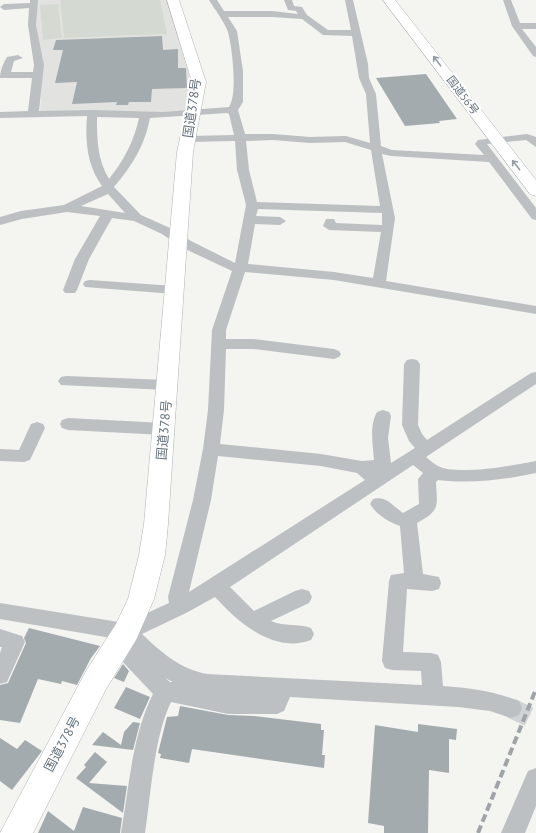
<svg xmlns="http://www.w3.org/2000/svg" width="536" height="833" viewBox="0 0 536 833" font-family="'PT Sans','Noto Sans JP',sans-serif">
  <rect width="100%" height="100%" fill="#f4f4f1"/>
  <path fill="#e2e3e1" d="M37 0H168L193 78 186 112H40L43 64 35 21Z"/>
  <path fill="#d4d9d1" d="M60 0H160L167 34 64 38Z
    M58 4 62 38 43 40 40 5Z"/>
  <path fill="#a4abaf" d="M162 36 163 50 178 49V68H186L187 88 152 89 151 102H129L128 105H116L117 102 72 104 77 82 55 83 63 50H53L56 40Z
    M426 74 457 119 439 121 440 123 405 126 376 78Z
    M29 628 100 646 91 658 77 685 62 681 61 684 38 679 20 723 0 720V685L8 683 26 643 24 638Z
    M123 664 129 671 124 682 114 678Z
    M126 687 150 697 140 719 114 708Z
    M180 706 228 715 254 716 321 724V730H324L322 755H325L324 768 192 749 189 763 160 758 161 754 158 753 167 717 178 716Z
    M133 722 140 723 133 750 92 745 103 732 121 745 124 732Z
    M418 724 457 729 456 740 449 739V773L429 770 428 833H384V826L368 823 375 725 418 732Z
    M0 738 17 749 25 740 42 751 12 790 0 781Z
    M95 752 107 762 89 783 127 786 123 813 76 778 86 767 84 765Z
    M83 807 122 818 120 833H38L48 811 74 831Z"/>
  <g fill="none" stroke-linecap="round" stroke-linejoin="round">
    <path stroke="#d1d4d4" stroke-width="20" stroke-dasharray="20 10" stroke-linecap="butt" d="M511 708 536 720"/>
    <g stroke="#b0b3b6" stroke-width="1">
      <path id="highway" d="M167 0H179L206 82 193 152 168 524 165 555 154 599 136 640 106 689 33 833H0L86 671 116 624 128 599 139 555 144 524 177 152 192 82Z
        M383 0H395L536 180V196L530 194Z"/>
    </g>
    <path fill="#bcc0c2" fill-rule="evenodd" d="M30 0H38L36 25 44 65 39 111 92 110 163 112 229 107C238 94 232 47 228 32 224 21 215 10 209 0H217L224 11H272L298 14 296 11 288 10 284 0H292L294 6 302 7 307 15 328 30H351L345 0H353L368 64 369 78 376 94 381 146 392 150 484 155 475 144 478 140 527 134 536 137V147L526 140 487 144 536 208V220L532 219 489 162 391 156 382 154 395 218 386 281 536 306V314L334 280 245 272 226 330V339H253L334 349 339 351 341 354 339 357 334 359 253 349H226L224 410 220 444 321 454 362 461 374 460C373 445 369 426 377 412L383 410 389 412 391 416 388 438 391 463 415 448 409 441 402 425 404 364 407 360 412 359 417 360 420 364 418 425 422 434 427 440 531 373 536 372V384L426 457C430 460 434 464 438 466 456 476 516 465 536 461V473C503 480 472 484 438 480L436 482C437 506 441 510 417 523L423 574 439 577 441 583 439 589 432 591 407 589 403 652 431 653 438 655 441 662 443 686C470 688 494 691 519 701L522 708 519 715 511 718 490 711 458 707 290 697 284 711 277 714H228L171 702C154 737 151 793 145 833H121C129 787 132 736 153 694L121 660 118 654 117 639 0 619V603L125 623 169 603 168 597 193 500 203 449 208 410 212 330 232 271 181 247 162 234 134 221 112 218 89 259 77 290 75 293H65L63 290 75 259 100 216 67 212 22 219 0 225V217L21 211 64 205 102 186C87 165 85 142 87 116L0 118V112L28 111 32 78H0C0 72 3 63 7 57L18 55 23 58 14 61 11 72H33L34 65 28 25 29 8 4 10 0 7 4 4 30 3ZM228 17H272L302 19 323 35 352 36 359 78 366 94 370 143 346 136 310 137 273 134H245L238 110 243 102V71L237 31ZM227 113 229 114 234 135 189 136 183 139 189 142 235 141 237 170 246 205 235 263 191 241 170 228 141 215 114 187C132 166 145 145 150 118ZM97 117 139 118C134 141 124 160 109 179 97 159 97 138 97 117ZM273 140 310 143 345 142 371 150 380 206 257 202 249 170 246 141ZM108 194 125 213 81 206ZM258 209 382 213V225L336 223 334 219H326L323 226 329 230 381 232 373 278 334 272 248 264 255 224 280 225 286 221 280 217 256 216ZM218 456 321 466 357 473 365 480 189 592 211 500ZM413 465 423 473 418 479 419 504 403 513C393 506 386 495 373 499L370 504C376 514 388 522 400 526L404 573 391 575 389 581 382 661 385 668 392 670 421 671 422 685 207 674C180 669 161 652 142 634L186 613 215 597C238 622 273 654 311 640L314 634 311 628C298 623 284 627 271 621L309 603 312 597 309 591 302 589 295 591 254 611 230 587ZM165 678 173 682H170Z
      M503 0H511L520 23H536V29H522L536 47V57L533 56 512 26Z
      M90 280 174 286 179 287 181 290 179 293 174 294 85 287 83 284 85 281Z
      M66 376 167 380 172 381 175 385 172 389 167 390 61 385 58 381 61 377Z
      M68 418 164 423 170 425 172 429 170 433 164 435 68 430 62 428 60 424 62 420Z
      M37 422 43 424 45 428 30 460 24 462 0 461V449L19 450 31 424Z
      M0 629 22 636 25 642 7 682 0 684V653L2 647H0Z
      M536 768V806L525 833H501L528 771Z"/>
    <use href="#highway" fill="#fff" fill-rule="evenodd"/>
    <path stroke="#9ea4a8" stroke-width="4" stroke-dasharray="8 4" stroke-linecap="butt" d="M478 833 536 689"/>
  </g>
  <defs><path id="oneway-shaft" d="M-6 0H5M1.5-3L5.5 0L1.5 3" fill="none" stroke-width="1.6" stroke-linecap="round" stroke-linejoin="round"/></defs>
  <g stroke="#959ea5">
    <use href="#oneway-shaft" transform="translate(437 61) rotate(-127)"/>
    <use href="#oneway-shaft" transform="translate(516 165) rotate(-128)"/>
  </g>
  <g text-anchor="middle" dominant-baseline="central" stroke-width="4" stroke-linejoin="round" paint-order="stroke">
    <g font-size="11" fill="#67747e" stroke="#fff">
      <text transform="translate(463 95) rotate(53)">国道56号</text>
    </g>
    <g font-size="13" fill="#67747e" stroke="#fff">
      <text transform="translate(192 108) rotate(-82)">国道378号</text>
      <text transform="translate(164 430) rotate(-85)">国道378号</text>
      <text transform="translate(62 744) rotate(-62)">国道378号</text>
    </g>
  </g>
</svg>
